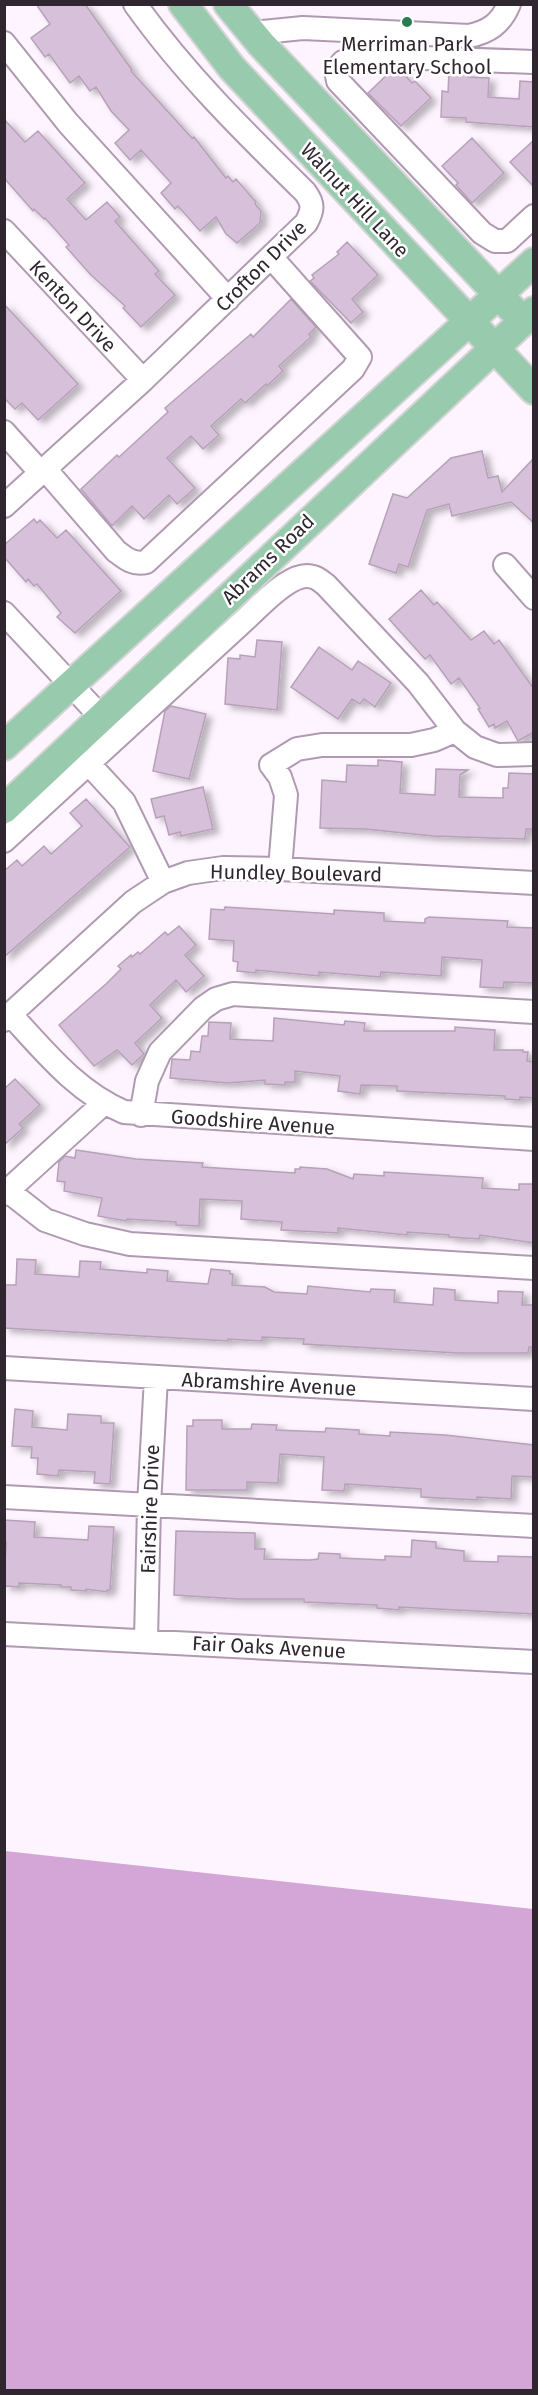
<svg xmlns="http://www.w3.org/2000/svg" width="538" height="2395" viewBox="0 0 538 2395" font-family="'Fira Sans',sans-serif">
  <defs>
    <filter id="shadow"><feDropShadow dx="6" dy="4" stdDeviation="3" flood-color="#0004"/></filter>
  </defs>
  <rect width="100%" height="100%" fill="#fef4ff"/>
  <path fill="#d3a6d7" d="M5 1851 533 1909V2390H5Z"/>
  <path fill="#d7c0d9" stroke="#b7a1b9" stroke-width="1.5" filter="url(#shadow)" d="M36 4H85L132 70 131 71 192 138 194 137 226 178 228 176 233 182 236 179 256 202 255 204 261 211 260 223 237 243 226 234 216 217 200 231 178 206 175 209 161 193 171 183 141 150 130 160 115 143 129 130 111 111 96 87 90 91 79 76 70 83 49 54 45 57 31 38 50 24Z
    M395 70 401 71 412 83 415 81 431 98 401 126 368 93 390 72 391 74Z
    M449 72 468 73V77L489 78 488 97 519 99 520 81 534 82V127L466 122V118L441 117 442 91 448 92Z
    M4 119 25 142 38 131 85 183 67 199 86 220 107 202 120 217 115 221 159 271 155 274 175 295 141 327 123 308 125 306 90 274 66 247 69 245 45 218 44 219 34 209 33 211 4 178Z
    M472 138 504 173 472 203 456 185 458 183 442 166Z
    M534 140V187L510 162Z
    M347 242 378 275 352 299 363 312 351 323 310 281 314 278 312 275 339 254 337 252Z
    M291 299 316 327 309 334 311 337 279 366 283 371 267 386 266 384 245 403 241 399 211 426 219 435 203 449 191 436 167 458 195 488 177 504 169 495 144 519 132 506 112 526 81 489 117 455 119 457 168 412 165 408 251 334 253 337Z
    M4 304 78 384 38 420 22 403 15 409 4 398Z
    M482 451 488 478 498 476 502 492 534 458V523L511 502 452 516 449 504 427 510 408 567 399 564 396 573 369 564 393 494 407 498 451 458Z
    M34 519 37 523 40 520 57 538 66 530 121 591 75 633 57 617 61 613 37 584 34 586 28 579 26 582 4 557V545Z
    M421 590 434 605 437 602 471 640 484 631 494 644 499 640 534 689V732L518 741 507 721 495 728 494 724 489 727 478 709 480 708 459 678 451 684 430 655 425 659 389 619Z
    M257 640 282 642 277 710 225 704 228 658 240 659V655L255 657Z
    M319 647 352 670 358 661 391 683 375 707 364 699 360 704 352 699 338 719 291 687Z
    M171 706 206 714 189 779 153 771 165 711Z
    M378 760 402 762 400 793 435 795 436 769 468 770 460 775 459 797 503 798V788H508L509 773 534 774V829H526L525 839 433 836 365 829 320 828 322 780 346 782 347 765 378 766Z
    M203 787 213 829 181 836 180 832 169 835 164 816 156 818 151 799Z
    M86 799 130 847 4 957V871L17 860 22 866 44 846 51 854 82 826 70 813Z
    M225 907 334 914V910L384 913V921L425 923V919L429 917 508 921 507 927 534 928V983L504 982 503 988 480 987 482 960 442 957 441 976 381 972 380 977 319 972V976L256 970V973L237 971 238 962 233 961 234 941 209 939 211 909 224 910Z
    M179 926 196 945 185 955 204 976 186 992 176 980 150 1005 162 1018 135 1043 144 1054 132 1065 117 1050 94 1066 59 1025 106 984 121 969 118 966 131 955 132 957 138 952 140 954 165 932 168 935Z
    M274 1018 344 1025 345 1021 365 1023 364 1031H455V1027L495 1030 494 1050H523V1052H528L527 1061 534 1062V1098L520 1097V1100L505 1099V1096L397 1091V1086L361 1085 360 1094 338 1091 340 1076 295 1071V1082H285V1085L265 1084V1080L227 1083 170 1078 172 1059 190 1060 191 1051 200 1052 202 1036H208L209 1022 231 1023 230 1039 273 1041Z
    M15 1079 40 1105 19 1124 23 1128 4 1145V1089Z
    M76 1150 136 1159 203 1163 202 1167 295 1173V1169H300V1167L327 1169 353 1179 354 1174 384 1176V1172L483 1178 482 1188 519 1190V1184H534V1243L480 1235 479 1239 449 1237V1235L407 1232V1235L338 1228V1233L281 1230 282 1222 241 1219 242 1201 200 1199 199 1226 176 1225V1222L127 1219 126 1221 98 1216 102 1198 64 1191 65 1182 57 1181 59 1162 65 1156 75 1158Z
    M17 1259 36 1260 35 1274 79 1277 80 1261 101 1262 100 1269 147 1273V1269L168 1271 167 1281 208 1284 211 1269 230 1271V1274H233L232 1285 265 1287 274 1292 307 1294 308 1286 370 1292 371 1289 395 1290 394 1302 433 1305 434 1288 455 1290V1300L498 1303V1291L523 1292 522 1305H534V1347H529L528 1353H457L303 1344 304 1339 262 1337V1341L228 1339V1341L4 1328V1285H16Z
    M15 1409 33 1411 32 1427 67 1430 68 1414 101 1416V1423H114L110 1484 94 1483 95 1472 59 1470 58 1476 37 1474 38 1458H31L32 1447 12 1446Z
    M193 1420H222V1429H251L252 1424 277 1425 276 1430 325 1432 326 1428 359 1430V1434L390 1436V1432L445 1435 534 1445V1477L512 1476 511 1499 477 1497V1500L421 1497V1489L345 1484 344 1491 322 1490 324 1457 280 1454 278 1483 247 1482V1490H186L187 1426H193Z
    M4 1520 35 1522 34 1537 54 1538 88 1540 89 1526 114 1527 110 1590H107V1592L86 1589V1591L71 1590V1587H61V1585L19 1583V1587L4 1586 6 1542H4Z
    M176 1531 255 1533V1549H265L264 1559 310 1560 318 1559 319 1553 340 1554V1558L385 1560V1556L411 1557 412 1540 436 1542V1548L464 1551V1561L498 1562V1556L534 1557V1614L399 1607V1610L377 1608V1605L304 1602V1599H237L174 1595Z"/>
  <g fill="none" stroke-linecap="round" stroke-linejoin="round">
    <g stroke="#b09ab2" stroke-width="26">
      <path id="minor" d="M253 33 303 28 469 36C488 32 501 24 509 4
        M4 43 68 123 228 299
        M534 62 368 56 343 62 336 70 338 81 482 233 495 241H507L534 216
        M4 231 143 380
        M4 432 41 473
        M45 469 116 551C125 558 133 565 146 562L353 369 360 357 271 257
        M4 506 143 380 306 223C313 210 314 204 305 192 244 132 185 74 135 4
        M505 565 534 598
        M4 613 102 718
        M88 763 124 802 163 882
        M4 841 250 615C264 602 293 570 313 577 318 578 322 582 326 585L418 683 455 731 475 747 497 755 534 754
        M280 869 286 795 280 777 271 765 297 749 322 745H411L434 740 455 731
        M11 1015C45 1052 77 1092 124 1112L534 1139
        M4 1020 133 902 163 882 188 873 223 868 280 869 534 883
        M141 1115 147 1081 160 1052 203 1008 216 999 233 994 534 1012
        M8 1191 45 1220 85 1234 130 1244 534 1268
        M4 1194 104 1103
        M4 1368 534 1399
        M4 1497 534 1526
        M4 1634 534 1662
        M146 1640 149 1505 156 1378"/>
    </g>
    <g stroke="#d5d4d5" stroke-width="32">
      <path id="major" d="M183 4 232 68 534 390
        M228 4 261 44 511 308
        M4 746 534 262
        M4 809 534 311"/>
    </g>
    <use href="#minor" stroke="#fff" stroke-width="22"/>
    <use href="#major" stroke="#98caad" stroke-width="28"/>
  </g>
  <circle fill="#287d50" stroke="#fff" stroke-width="2" cx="407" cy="22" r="6"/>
  <g text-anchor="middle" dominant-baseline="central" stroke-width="5" stroke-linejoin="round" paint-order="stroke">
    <g font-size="20" fill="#2f262f" stroke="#fff">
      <text x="407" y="44">Merriman Park<tspan x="407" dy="23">Elementary School</tspan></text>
    </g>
    <g font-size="20" fill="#2f262f" stroke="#fff">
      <text transform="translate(355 200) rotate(47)">Walnut Hill Lane</text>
      <text transform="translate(261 266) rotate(-45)">Crofton Drive</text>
      <text transform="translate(73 306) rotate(47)">Kenton Drive</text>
      <text transform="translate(268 559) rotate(-44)">Abrams Road</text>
      <text transform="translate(296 873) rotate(1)">Hundley Boulevard</text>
      <text transform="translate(253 1122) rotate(4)">Goodshire Avenue</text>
      <text transform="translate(269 1384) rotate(3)">Abramshire Avenue</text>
      <text transform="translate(150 1509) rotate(-88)">Fairshire Drive</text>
      <text transform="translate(269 1647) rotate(3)">Fair Oaks Avenue</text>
    </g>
  </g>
  <rect width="538" height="2395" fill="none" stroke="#2f262f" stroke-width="12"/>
</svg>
